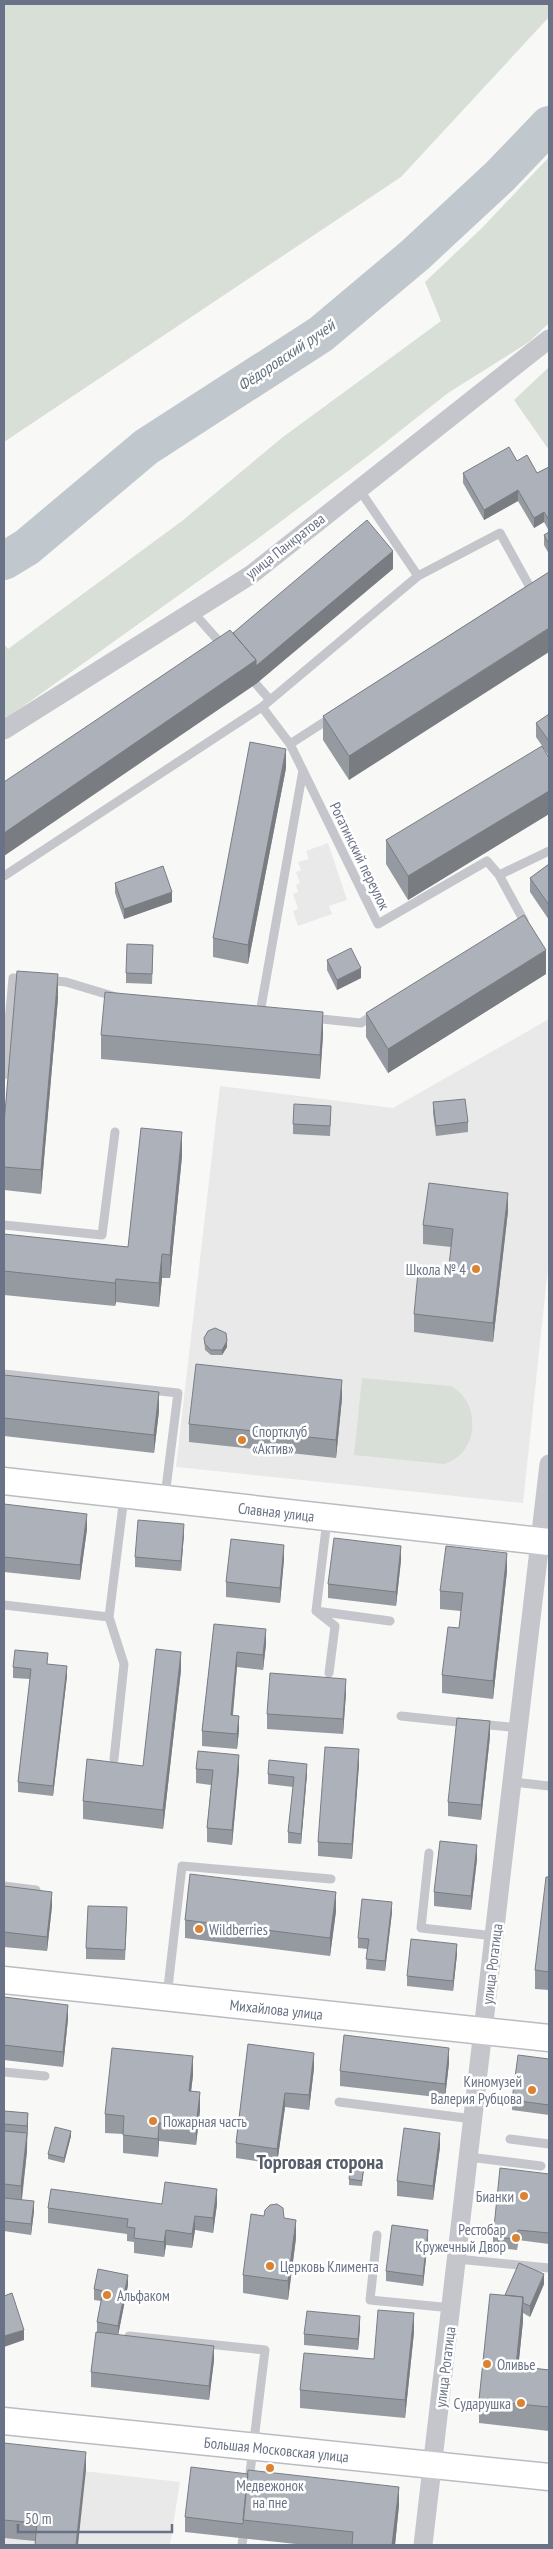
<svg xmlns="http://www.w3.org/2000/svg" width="553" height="2549" viewBox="0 0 553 2549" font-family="'PT Sans Narrow',sans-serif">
  <rect width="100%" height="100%" fill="#f8f8f6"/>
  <path fill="#e9e9e9" d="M328 843 347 900 329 906 332 914 298 926 293 911 298 909 293 894 298 892 296 885 300 883 296 872 301 870 298 862 309 859 306 851Z
    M549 1019V1258L523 1503 176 1467 220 1086 393 1108Z
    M4 2462 180 2482 170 2545H4Z"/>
  <path fill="#d8dfd7" d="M4 4H549V17L401 177 4 442Z
    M549 157V323L529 342 448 393 368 456 256 540 4 720V644L8 649 182 521 283 437 441 321 425 282 483 227Z
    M549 367V450L514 400Z
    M362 1378 451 1386C482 1403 479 1454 444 1464L354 1455Z"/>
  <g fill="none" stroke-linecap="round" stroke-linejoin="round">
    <path stroke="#c0c7cd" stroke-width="38" d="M4 561 27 547 146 447 321 334 415 255 499 177 549 125"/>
    <g stroke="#b9bcc2" stroke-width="29">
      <g id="secondary">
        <path id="s1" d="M4 1481 549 1542"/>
        <path id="s2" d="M4 1980 549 2038"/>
        <path id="s3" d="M4 2421 549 2477"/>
      </g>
    </g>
    <path stroke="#c4c6cb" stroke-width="9" d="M359 489 418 576
      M192 611 224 647
      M249 676 270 700
      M262 707 290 744 378 924 487 861 499 875 549 851
      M290 744 332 717
      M499 875 524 921 519 924
      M4 876 262 707 418 576 500 533 531 589 526 592
      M46 980 66 982 116 997
      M260 1013 303 770
      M312 1018 361 1023 376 1013
      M4 1075 13 978 28 979
      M4 1225 102 1235 115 1132
      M4 1374 178 1393 165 1496
      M327 1520 316 1611 335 1626 329 1673
      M4 1605 109 1617
      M316 1611 390 1621
      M401 1716 467 1723
      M479 1724 519 1728
      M114 1759 124 1664 109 1617 124 1497
      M513 1782 549 1786
      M429 1853 421 1928 495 1936
      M4 1886 36 1890
      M167 1996 182 1866 331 1879
      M4 2072 45 2076
      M339 2102 473 2119
      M510 2139 549 2144
      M469 2157 541 2166
      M377 2235 370 2300 452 2308
      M457 2259 549 2268
      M129 2336 265 2350 249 2481
      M242 2545 243 2538"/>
    <path stroke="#c4c6cb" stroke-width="19" d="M4 730 252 574 549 339
      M423 2545 549 1464"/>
    <use href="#secondary" stroke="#fff" stroke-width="26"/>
  </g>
  <path fill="#9599a0" d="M517 461 537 473 549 467V531L544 522 534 528 518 501 484 520 463 483V473Z
    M549 532V554L544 545V535Z
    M549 572 349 780 323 740V716Z
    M549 714V756L536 737V723Z
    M549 758V814L408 900 386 864V840Z
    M286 768 248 964 213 957V938Z
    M549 864V920L530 892V878Z
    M115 883 172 902 124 919 115 893Z
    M153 956 152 984 126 983V973Z
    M327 960 361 978 337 990 327 970Z
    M546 974 388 1073 366 1037V1013Z
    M58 998 41 1194 4 1190V1124Z
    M101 1035H323L320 1079 101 1059Z
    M433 1102 468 1122V1132L436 1136 433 1113Z
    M331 1116 330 1136 293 1134V1124Z
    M182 1156 170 1278H162L159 1307 116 1302 115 1306 4 1295V1234L128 1247Z
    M508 1211 493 1342 414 1332V1314L448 1275 451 1247 423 1244V1225Z
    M204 1338 227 1347 222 1355H211L205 1350Z
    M4 1375 159 1411 154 1453 4 1436Z
    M342 1398 336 1458 189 1442V1424Z
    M4 1504 87 1529 80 1580 4 1572Z
    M184 1534 181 1571 135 1567V1557Z
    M284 1559 280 1603 226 1597V1582Z
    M401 1560 396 1606 328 1598V1584Z
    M507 1571 493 1699 442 1693V1675L459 1628 461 1611 440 1609V1591Z
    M214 1624 266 1644 263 1670 237 1667 233 1715 239 1730 237 1749 202 1746V1731Z
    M48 1664 67 1676 53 1796 18 1792V1782L30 1679 13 1678V1667Z
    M181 1670 163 1829 83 1819V1801L143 1766Z
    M346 1693 343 1734 267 1729V1714Z
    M490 1736 481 1820 448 1816V1802Z
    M359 1764 352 1859 318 1856V1842Z
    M196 1769H239L232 1845 207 1842V1828L211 1785 196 1783Z
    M268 1774H307L301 1844 288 1843V1832L293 1787 268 1784Z
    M477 1859 471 1910 434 1906V1892Z
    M549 1877V1990L535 1989V1970Z
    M4 1886 52 1906 47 1951 4 1947Z
    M336 1911 330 1956 185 1938V1920Z
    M392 1912 385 1971 366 1969 367 1949 358 1948V1938Z
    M127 1917 125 1960 86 1959V1948Z
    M457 1954 453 1991 407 1986V1976Z
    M4 1997 68 2019 63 2067 4 2060Z
    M248 2044 314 2068 309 2110 285 2107 277 2164 236 2158V2143Z
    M549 2059V2115L512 2110V2100Z
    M449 2063 445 2098 340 2086V2071Z
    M193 2075 191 2091 200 2110 196 2145 159 2141 158 2157 123 2153V2134L105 2133V2114Z
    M4 2111 28 2113 27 2151 22 2200 34 2211 31 2235 4 2231Z
    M71 2136 64 2163 48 2159V2154Z
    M440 2147 433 2200 397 2196V2181Z
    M364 2169 362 2186 349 2185V2179Z
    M549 2174V2244L518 2240 517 2250 493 2247V2237Z
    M162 2204H217L213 2233 195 2230 192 2248 166 2245 164 2257 134 2253V2242L127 2241V2234L48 2223V2208Z
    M284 2218 296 2238 288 2300 243 2293V2275Z
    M428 2240 423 2286 386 2281V2271Z
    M544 2284 530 2317 523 2313V2321L518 2367 549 2370V2431L479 2423V2400L505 2296Z
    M128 2285 118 2335 214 2360 209 2400 91 2387V2372L97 2332V2322L101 2301 94 2300V2289Z
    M360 2327 358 2350 304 2345V2334Z
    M414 2332 405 2418 300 2408V2390L374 2359Z
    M4 2443 86 2470 35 2541 4 2538Z
    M399 2505 395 2545H305L185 2532V2517Z"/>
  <path fill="#797d82" d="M518 490V501L484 520V510Z
    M544 512V522L534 528V518Z
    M393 551V569L256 684 4 856V833Z
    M549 628V652L349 780V756Z
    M286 749V768L248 964V945Z
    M549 791V814L408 900V876Z
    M172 892V902L124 919V909Z
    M546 950V974L388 1073V1049Z
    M361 968V978L337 990V980Z
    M58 974V998L41 1194V1170Z
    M323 1012V1035L320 1079V1055Z
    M182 1132V1156L170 1278V1255Z
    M508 1193V1211L493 1342V1323Z
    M162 1254V1278L159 1307V1283Z
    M116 1279V1302L115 1306V1283Z
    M227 1341V1347L222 1355V1350Z
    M342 1380V1398L336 1458V1440Z
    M159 1392V1411L154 1453V1435Z
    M87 1514V1529L80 1580V1565Z
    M184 1524V1534L181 1571V1561Z
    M284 1545V1559L280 1603V1588Z
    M401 1546V1560L396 1606V1592Z
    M507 1553V1571L493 1699V1681Z
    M266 1629V1644L263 1670V1655Z
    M181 1652V1670L163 1829V1810Z
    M237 1652V1667L231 1730V1715Z
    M67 1666V1676L53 1796V1786Z
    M346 1679V1693L343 1734V1719Z
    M239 1716V1730L237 1749V1734Z
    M490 1721V1736L481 1820V1805Z
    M359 1749V1764L352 1859V1844Z
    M239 1755V1769L232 1845V1830Z
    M307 1764V1774L301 1844V1834Z
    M477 1845V1859L471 1910V1896Z
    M52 1892V1906L47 1951V1937Z
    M336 1892V1911L330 1956V1938Z
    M392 1902V1912L385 1971V1961Z
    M457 1944V1954L453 1991V1981Z
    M68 2005V2019L63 2067V2052Z
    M449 2048V2063L445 2098V2084Z
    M314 2053V2068L309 2110V2095Z
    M193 2056V2075L189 2109V2091Z
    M200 2092V2110L196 2145V2127Z
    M285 2093V2107L277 2164V2149Z
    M28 2113V2128L27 2140V2126Z
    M159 2123V2141L158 2157V2139Z
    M71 2131V2136L64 2163V2158Z
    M27 2133V2151L21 2204V2186Z
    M440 2133V2147L433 2200V2186Z
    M217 2189V2204L213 2233V2218Z
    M34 2201V2211L31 2235V2224Z
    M195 2216V2230L192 2248V2234Z
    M296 2220V2238L288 2300V2281Z
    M166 2230V2245L164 2257V2242Z
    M428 2230V2240L423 2286V2276Z
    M518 2230V2240L517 2250V2239Z
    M544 2274V2284L530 2317V2306Z
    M128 2275V2285L118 2336V2326Z
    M523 2297V2321L516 2390V2366Z
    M414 2313V2332L405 2418V2400Z
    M360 2316V2327L358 2350V2339Z
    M24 2330V2340L4 2347V2336Z
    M214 2346V2360L209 2400V2386Z
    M86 2452V2470L78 2545H76Z
    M399 2487V2505L395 2545H392Z"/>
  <path fill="#adb2ba" stroke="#797d82" d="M509 447 517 461 527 455 537 473 549 467V520L544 512 534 518 518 490 484 510 463 473Z
    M367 520 393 551 256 666V660L233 633Z
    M549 532V544L544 535Z
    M549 572V628L349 756 323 716Z
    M230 630 256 660 4 833V782Z
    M549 714V741L536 723Z
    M250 742 286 749 248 945 213 938Z
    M542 746 549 758V791L408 876 386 840Z
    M549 864V905L530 878Z
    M163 866 172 892 124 909 115 883Z
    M524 915 546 950 388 1049 366 1013Z
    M127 944 153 945 152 974 126 973Z
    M351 948 361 968 337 980 327 960Z
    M17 971 58 974 41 1170 4 1167V1124Z
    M105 992 323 1012 320 1055 101 1035Z
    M465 1099 468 1122 436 1126 433 1102Z
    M294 1104 331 1106 330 1126 293 1124Z
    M141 1128 182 1132 170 1255 162 1254 159 1283 116 1279 115 1283 4 1271V1234L128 1247Z
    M429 1183 508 1193 493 1323 414 1314 418 1272 448 1275 453 1229 423 1225Z
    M215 1328 226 1333 227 1341 222 1350H211L205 1344 204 1338 208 1331Z
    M196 1364 342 1380 336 1440 189 1424Z
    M4 1375 159 1392 154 1435 4 1418Z
    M4 1504 87 1514 80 1565 4 1557Z
    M138 1520 184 1524 181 1561 135 1557Z
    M334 1538 401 1546 396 1592 328 1584Z
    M231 1539 284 1545 280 1588 226 1582Z
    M446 1546 507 1553 493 1681 442 1675 448 1627 459 1628 463 1593 440 1591Z
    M214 1624 266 1629 263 1655 237 1652 231 1715 239 1716 237 1734 202 1731Z
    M156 1649 181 1652 163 1810 83 1801 87 1759 143 1766Z
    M15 1650 48 1653 47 1664 67 1666 53 1786 18 1782 31 1669 13 1667Z
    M270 1673 346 1679 343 1719 267 1714Z
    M457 1718 490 1721 481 1805 448 1802Z
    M325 1747 359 1749 352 1844 318 1842Z
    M198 1751 239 1755 232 1830 207 1828 213 1770 196 1769Z
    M269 1760 307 1764 301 1834 288 1832 294 1777 268 1774Z
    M440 1841 477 1845 471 1896 434 1892Z
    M190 1874 336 1892 330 1938 185 1920Z
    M546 1877H549V1972L535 1970Z
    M4 1886 52 1892 47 1937 4 1932Z
    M362 1899 392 1902 385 1961 366 1959 369 1939 358 1938Z
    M88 1906 127 1907 125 1950 86 1948Z
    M411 1939 457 1944 453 1981 407 1976Z
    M4 1997 68 2005 63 2052 4 2045Z
    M344 2035 449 2048 445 2084 340 2071Z
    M248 2044 314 2053 309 2095 285 2093 277 2149 236 2143Z
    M112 2048 193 2056 189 2091 200 2092 196 2127 159 2123 158 2139 123 2135 124 2116 105 2114Z
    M518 2055 549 2059V2105L512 2100Z
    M4 2111 28 2113 27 2126 4 2124Z
    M55 2127 71 2131 64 2158 48 2154Z
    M404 2128 440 2133 433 2186 397 2181Z
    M4 2131 27 2133 21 2186 4 2184Z
    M351 2162 364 2164 362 2181 349 2179Z
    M500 2168 549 2174V2233L518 2230 517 2239 493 2237Z
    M165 2182 217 2189 213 2218 195 2216 192 2234 166 2230 164 2242 134 2238 135 2228 127 2227 128 2219 48 2208 51 2189 162 2204Z
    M4 2198 34 2201 31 2224 4 2221Z
    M277 2204 283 2208 284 2218 296 2220 288 2281 243 2275 251 2214 264 2216 265 2210 270 2205Z
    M392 2225 428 2230 423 2276 386 2271Z
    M519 2263 544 2274 530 2306 523 2303V2297L505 2295Z
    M98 2269 128 2275 118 2326 97 2322 103 2291 94 2289Z
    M12 2293 24 2330 4 2336V2296Z
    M490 2294 523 2297 516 2366 549 2370V2407L479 2400Z
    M378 2310 414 2313 405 2400 300 2390 304 2353 374 2359Z
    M307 2311 360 2316 358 2339 304 2334Z
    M96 2332 214 2346 209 2386 91 2372Z
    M4 2443 86 2452 76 2545H35L37 2523 4 2520Z
    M191 2467 248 2474 243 2524 185 2517Z
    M248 2470 399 2487 392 2545H352L353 2532 243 2520Z"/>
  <g fill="#dc8332" stroke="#fff" stroke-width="2">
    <circle cx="476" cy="1269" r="5"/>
    <circle cx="242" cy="1440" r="5"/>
    <circle cx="199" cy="1929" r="5"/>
    <circle cx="532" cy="2090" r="5"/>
    <circle cx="153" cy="2121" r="5"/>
    <circle cx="524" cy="2196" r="5"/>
    <circle cx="516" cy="2238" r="5"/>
    <circle cx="270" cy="2266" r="5"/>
    <circle cx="107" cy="2295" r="5"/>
    <circle cx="487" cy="2364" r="5"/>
    <circle cx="521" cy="2403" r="5"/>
    <circle cx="270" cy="2468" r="5"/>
  </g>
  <g text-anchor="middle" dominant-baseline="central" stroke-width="5" stroke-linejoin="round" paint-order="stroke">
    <g font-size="15" fill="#697286" stroke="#fff">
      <text transform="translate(285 546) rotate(-38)">улица Панкратова</text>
      <text transform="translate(360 856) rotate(64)">Рогатинский переулок</text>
      <text stroke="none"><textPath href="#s1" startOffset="274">Славная улица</textPath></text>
      <text transform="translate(492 1964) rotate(-83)">улица Рогатица</text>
      <text stroke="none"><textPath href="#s2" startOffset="274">Михайлова улица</textPath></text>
      <text transform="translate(445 2367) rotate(-83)">улица Рогатица</text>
      <text stroke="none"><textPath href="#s3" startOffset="274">Большая Московская улица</textPath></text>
    </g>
    <g font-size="15" fill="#697286" stroke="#fff" text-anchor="start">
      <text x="466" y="1269" text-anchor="end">Школа № 4</text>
      <text x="252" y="1431">Спортклуб<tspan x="252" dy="17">«Актив»</tspan></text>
      <text x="209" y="1929">Wildberries</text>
      <text x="522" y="2081" text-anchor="end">Киномузей<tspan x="522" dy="17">Валерия Рубцова</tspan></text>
      <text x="163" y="2121">Пожарная часть</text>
      <text x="514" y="2196" text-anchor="end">Бианки</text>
      <text x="506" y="2229" text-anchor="end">Рестобар<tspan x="506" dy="17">Кружечный Двор</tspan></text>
      <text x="280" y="2266">Церковь Климента</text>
      <text x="117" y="2295">Альфаком</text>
      <text x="497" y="2364">Оливье</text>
      <text x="511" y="2403" text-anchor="end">Сударушка</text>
      <text x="270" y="2485" text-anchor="middle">Медвежонок<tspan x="270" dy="17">на пне</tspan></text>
    </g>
    <g font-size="16" font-style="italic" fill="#647381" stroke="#fff">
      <text transform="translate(286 355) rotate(-34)">Фёдоровский ручей</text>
    </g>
    <g font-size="20" font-weight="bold" fill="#565d6b" stroke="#fff">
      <text x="320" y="2162">Торговая сторона</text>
    </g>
  </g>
  <rect width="553" height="2549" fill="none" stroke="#697286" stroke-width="10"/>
  <path d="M18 2524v8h154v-8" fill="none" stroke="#697286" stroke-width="2.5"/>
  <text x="25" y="2524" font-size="15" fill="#697286" stroke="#ffffff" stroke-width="4" paint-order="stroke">50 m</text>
</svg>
